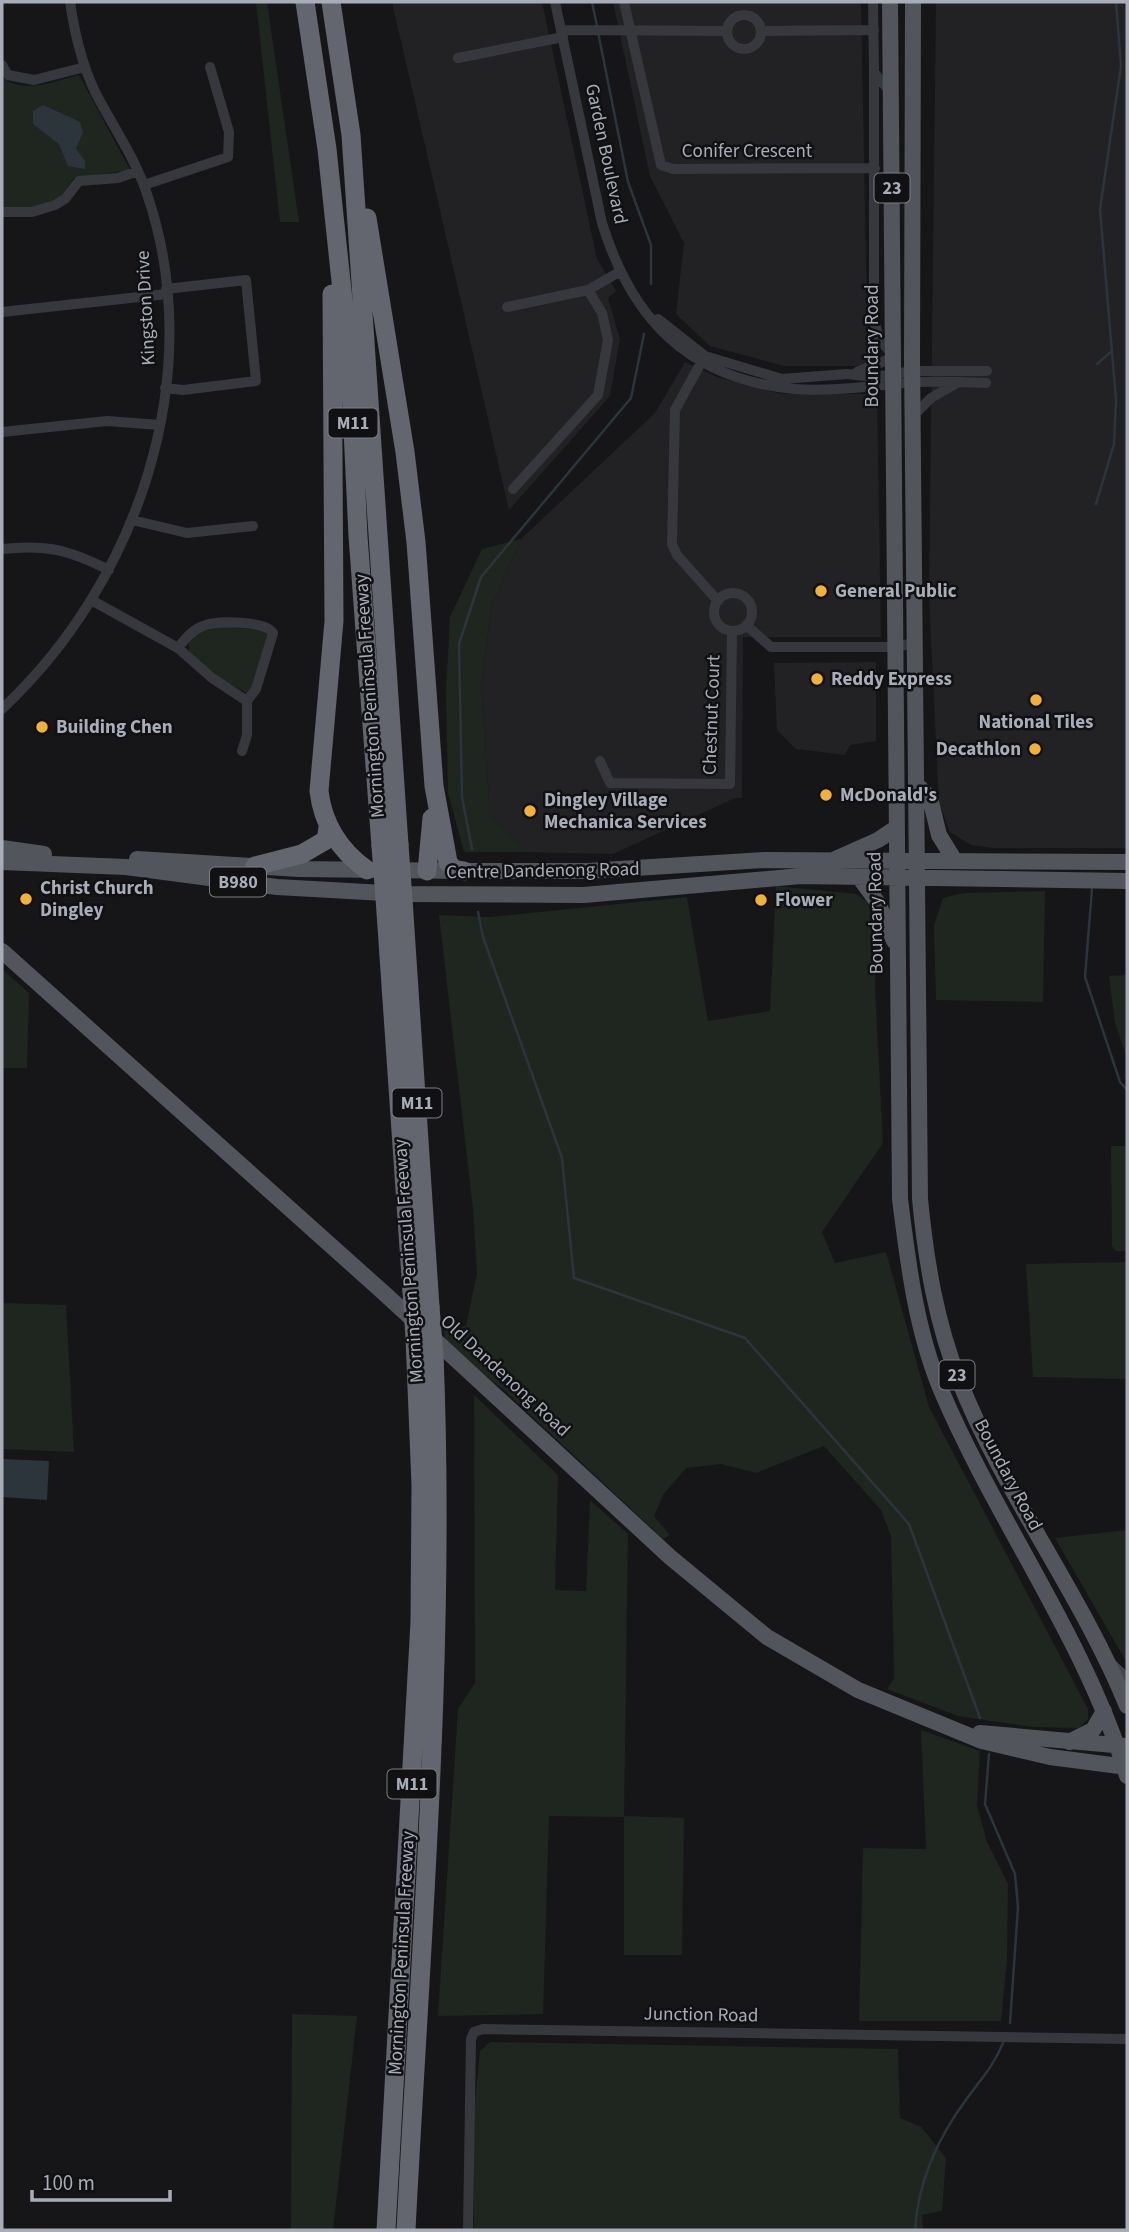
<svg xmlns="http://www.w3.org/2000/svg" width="1129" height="2232" viewBox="0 0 1129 2232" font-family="'Source Sans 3',sans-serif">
  <rect width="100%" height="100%" fill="#161618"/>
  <path fill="#222225" d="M392 2H542L597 259 616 291 608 298 620 339 610 396 509 510Z
    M613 2H861L868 366H784L710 346 676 314 684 243 650 176Z
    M936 2H1127V848H993L971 845 950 832 939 803 929 597Z
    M685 362 717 377 781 394H877L881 637H743L742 798H735L613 854 526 852 490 816 481 685 492 605 521 539 655 413Z
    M876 662V741L850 745 845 755 796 749 777 730 774 663Z"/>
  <path fill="#1e261f" d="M256 2H267L299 222H280Z
    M79 75 130 170 74 178 60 198 32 208H2V77C23 95 56 81 79 75Z
    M521 539 492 605 481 685 490 816 526 852H464L448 793 446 691 450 617 482 549Z
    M215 625 268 631 254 685 247 693 214 676 189 651V639Z
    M776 886 856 894 867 902 876 926 875 988 883 1143 822 1232 835 1263 886 1252 929 1407 1088 1709V1719L1079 1728 1032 1727 958 1716 887 1689 894 1678 891 1536 881 1510 824 1446 756 1473 721 1464 686 1468 663 1495 654 1516 670 1535 663 1539 504 1390 445 1344 444 1329 466 1326 477 1273 473 1209 439 915 490 917 687 897 708 1021 770 1011Z
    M1045 891 1043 1002 936 1000 934 925 943 898 964 893Z
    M2 969 29 993 27 1068H2Z
    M1127 975V1058L1115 1023 1109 976Z
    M1111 1146H1127V1251H1116L1112 1246Z
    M1127 1262V1379L1033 1377 1026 1264Z
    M2 1303 66 1305 74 1452 2 1449Z
    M474 1395 558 1475 555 1590 586 1591 590 1500 628 1534 624 1816 684 1818 682 1955H624V1817L549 1816 543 2014 438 2016 458 1709 475 1683Z
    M1127 1530V1663L1055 1538Z
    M921 1730 980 1751 977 1806 987 1842 1008 1884 1007 1960 1001 2021H859L863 1848 926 1849Z
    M292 2014 357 2016 333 2230H291Z
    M490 2042 898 2049 900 2118 921 2127 946 2158 942 2211 922 2215 923 2230H474V2114L480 2051Z"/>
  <path fill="#2c353c" d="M43 105 80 122 83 132 76 149 85 161V169L68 166 59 144 33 124V111Z
    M2 1459 49 1461 47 1500 2 1497Z"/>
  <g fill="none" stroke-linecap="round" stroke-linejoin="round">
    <path stroke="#2c353c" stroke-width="2.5" d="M592 2 597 26
      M598 32 628 182 651 245V284
      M1097 364 1112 351
      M1096 504 1114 444 1116 400 1100 209 1121 66 1116 2
      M472 849 462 797 459 644 481 577 631 398 644 334
      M1092 889 1085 977 1120 1082 1127 1090
      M478 912 483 937 562 1158 574 1278 745 1338 909 1524 980 1718
      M989 1754 985 1804 1015 1874 1018 1907 1010 2023
      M915 2230C918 2180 938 2137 968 2097 982 2078 994 2065 1003 2043"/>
    <path stroke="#37383d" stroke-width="10" d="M555 2 602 223C632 320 689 379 794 389 835 392 876 385 917 382 940 381 963 382 986 383
      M624 2 661 165 673 169 875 168
      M873 2 874 72 890 92
      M727 32a17 17 0 1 1 34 0a17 17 0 1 1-34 0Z
      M561 30 727 31
      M762 31 874 30
      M458 58 563 37
      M2 65 8 75 34 80 85 67
      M874 72V320L879 339 892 354
      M144 185 228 157 229 132 210 67
      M2 212H32L55 205 65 199 79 181 118 178 138 171
      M507 307 588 290 621 271
      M2 312 167 294
      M658 319 705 356 782 379 847 374 875 377 913 371H987
      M703 359 675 410 672 544 677 555 718 601
      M857 372 892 358
      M165 388 183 390 256 381 246 280 166 289
      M915 414 931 398 957 383
      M2 432 107 421 160 425
      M513 489 598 395 608 340 602 313 588 290
      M132 520 187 533 253 526
      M2 549C47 544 69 550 109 570
      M714 612a19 19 0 1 1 38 0a19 19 0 1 1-38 0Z
      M93 601 178 648 212 678 247 701 256 689 273 633C267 621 217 620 203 626 192 630 185 639 178 648
      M746 625 771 647H894L915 643
      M2 709C137 583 208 377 148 197 137 162 118 134 101 103 83 72 75 36 70 2
      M242 751 247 735V701
      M600 761 610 783 730 784 732 631
      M468 2230 471 2039 474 2032 483 2029 1127 2039"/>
    <path stroke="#45474d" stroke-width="14" d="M1109 1664 1127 1681"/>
    <path stroke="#53555c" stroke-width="16" d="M890 2 900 1199C908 1263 916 1330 941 1390 997 1522 1085 1638 1127 1776
      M913 2 912 359 920 1199C926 1261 936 1322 959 1380 1004 1494 1081 1593 1127 1706
      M916 784 930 798 939 835 955 861
      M2 848 44 854
      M137 859 299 869 464 871H587L765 860 1127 862
      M833 860 878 840 896 828
      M2 862 126 867 277 887 402 894 584 895 801 876 1127 881
      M859 877 878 903 894 941
      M2 951 385 1294 670 1557 767 1637 858 1690 982 1741 1050 1757 1127 1767
      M980 1733 1125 1746
      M1069 1742 1093 1730 1104 1711"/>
    <path stroke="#63666e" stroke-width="19" d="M305 2 327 149 350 366 358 536 381 846
      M331 2 351 135 399 845
      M367 218 405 452 416 542 434 786 448 862 453 869 464 871
      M332 294 334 621 319 791C323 825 339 850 367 870
      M255 866 302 854 326 840 328 828
      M427 871 432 818
      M385 898 412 1291
      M403 899 430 1307
      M386 2230 420 1622 421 1485 415 1338
      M406 2230C421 1939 446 1647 434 1355"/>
    <path stroke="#63666e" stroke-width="19" d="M399 845 403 899
      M381 846 385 898
      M412 1291 415 1338
      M430 1307 434 1355"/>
  </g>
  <g fill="#f2b134" stroke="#111113" stroke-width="2.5">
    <circle cx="821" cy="591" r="7"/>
    <circle cx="817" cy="679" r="7"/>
    <circle cx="1036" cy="700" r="7"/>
    <circle cx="42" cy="727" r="7"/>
    <circle cx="1035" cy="749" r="7"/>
    <circle cx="826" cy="795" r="7"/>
    <circle cx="530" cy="811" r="7"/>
    <circle cx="26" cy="899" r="7"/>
    <circle cx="761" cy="900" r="7"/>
  </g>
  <g text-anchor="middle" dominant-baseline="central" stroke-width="5" stroke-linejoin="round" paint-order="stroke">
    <g fill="#111113" stroke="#7b7e86" stroke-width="2">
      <rect x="874.5" y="173.5" width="35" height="29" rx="5"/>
      <rect x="328.5" y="408.5" width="49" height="29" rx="5"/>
      <rect x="210" y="867.5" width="56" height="29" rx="5"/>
      <rect x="392.5" y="1088.5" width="49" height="29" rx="5"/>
      <rect x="939.5" y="1360.5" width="35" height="29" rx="5"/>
      <rect x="387.5" y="1769.5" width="49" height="29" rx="5"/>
    </g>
    <g font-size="18" font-weight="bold" fill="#a8adb8">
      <text x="892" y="188">23</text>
      <text x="353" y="423">M11</text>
      <text x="238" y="882">B980</text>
      <text x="417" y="1103">M11</text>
      <text x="957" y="1375">23</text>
      <text x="412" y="1784">M11</text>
    </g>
    <g font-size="19" fill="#a8adb8" stroke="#111113">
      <text x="747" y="151">Conifer Crescent</text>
      <text transform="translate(606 154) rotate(78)">Garden Boulevard</text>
      <text transform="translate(146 308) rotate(-93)">Kingston Drive</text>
      <text transform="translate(872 346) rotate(-90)">Boundary Road</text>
      <text transform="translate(370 696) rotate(-94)">Mornington Peninsula Freeway</text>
      <text transform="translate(712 715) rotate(-88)">Chestnut Court</text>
      <text transform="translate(543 871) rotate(-1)">Centre Dandenong Road</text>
      <text transform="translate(876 913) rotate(-91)">Boundary Road</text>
      <text transform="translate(409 1261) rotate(-94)">Mornington Peninsula Freeway</text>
      <text transform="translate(505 1376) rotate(43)">Old Dandenong Road</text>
      <text transform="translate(1008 1475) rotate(62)">Boundary Road</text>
      <text transform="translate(402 1953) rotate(-87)">Mornington Peninsula Freeway</text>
      <text transform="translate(701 2015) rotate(1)">Junction Road</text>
    </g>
    <g font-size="19" font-weight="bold" fill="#a8adb8" stroke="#111113" text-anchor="start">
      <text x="835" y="591">General Public</text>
      <text x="831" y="679">Reddy Express</text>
      <text x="1036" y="722" text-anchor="middle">National Tiles</text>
      <text x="56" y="727">Building Chen</text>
      <text x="1021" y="749" text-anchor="end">Decathlon</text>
      <text x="840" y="795">McDonald's</text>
      <text x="544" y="800">Dingley Village<tspan x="544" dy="22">Mechanica Services</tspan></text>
      <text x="40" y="888">Christ Church<tspan x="40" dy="22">Dingley</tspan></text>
      <text x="775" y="900">Flower</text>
    </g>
  </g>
  <rect width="1129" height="2232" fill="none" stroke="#a8adb8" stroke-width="7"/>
  <path d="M32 2190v10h138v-10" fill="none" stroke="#a8adb8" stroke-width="3.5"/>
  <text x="42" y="2190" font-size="21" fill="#a8adb8" stroke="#111113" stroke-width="5" paint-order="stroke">100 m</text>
</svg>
